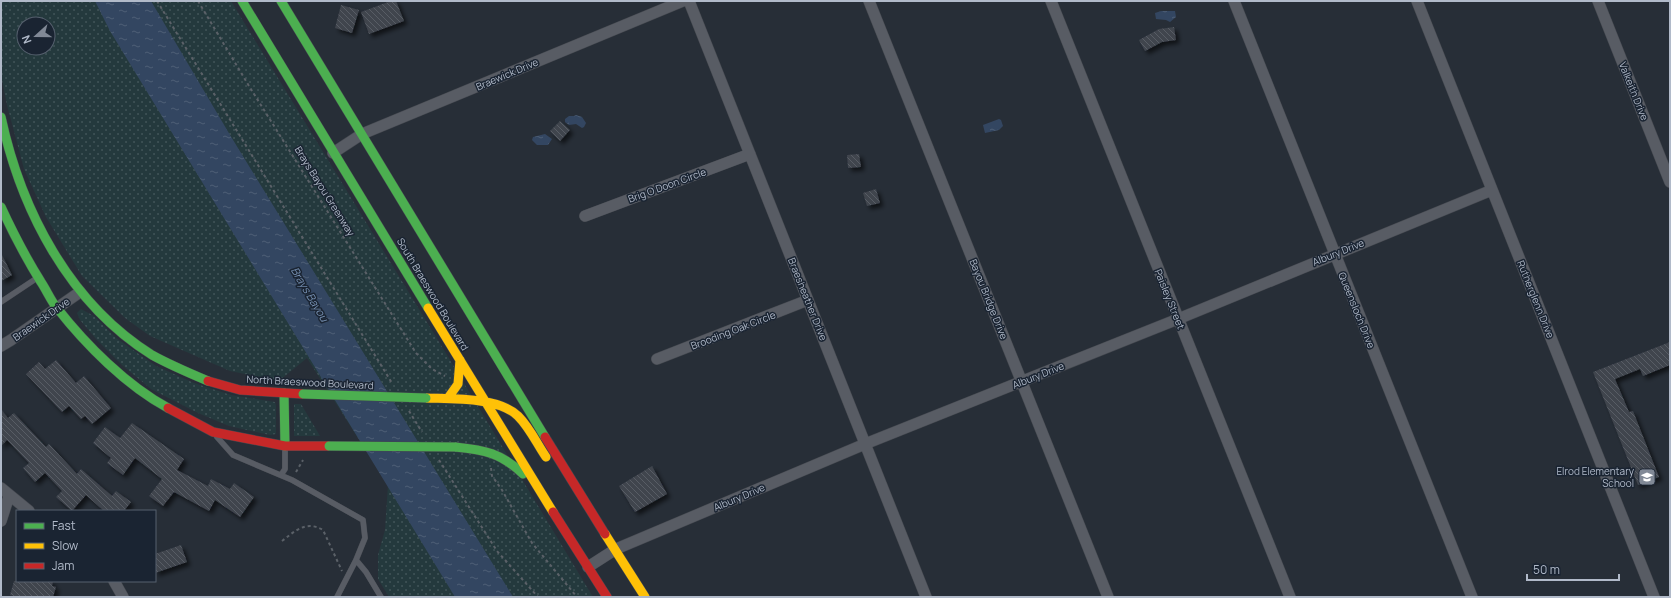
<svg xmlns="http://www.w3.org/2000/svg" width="1671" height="598" viewBox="0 0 1671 598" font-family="Manrope,sans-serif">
  <defs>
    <pattern id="grass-dots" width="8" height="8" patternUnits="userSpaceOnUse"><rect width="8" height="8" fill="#24393d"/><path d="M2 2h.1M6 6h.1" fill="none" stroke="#415458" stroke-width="1.8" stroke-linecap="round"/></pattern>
    <pattern id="water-ripples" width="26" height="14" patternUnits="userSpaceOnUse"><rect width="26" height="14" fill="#334661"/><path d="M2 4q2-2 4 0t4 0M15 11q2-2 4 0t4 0" fill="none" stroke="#4e5f76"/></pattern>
    <pattern id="building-back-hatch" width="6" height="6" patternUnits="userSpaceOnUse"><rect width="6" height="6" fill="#3f444d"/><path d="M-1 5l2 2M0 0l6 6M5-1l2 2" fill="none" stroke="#585d65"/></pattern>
    <filter id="shadow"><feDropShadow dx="3.5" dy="3.5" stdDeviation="2" flood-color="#0009"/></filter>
  </defs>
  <rect width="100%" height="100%" fill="#272e37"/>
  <path fill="url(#grass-dots)" fill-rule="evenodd" d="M1 1H231L447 355 593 597H389L378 579V555L385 530 388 485 307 358 279 381 230 371 150 336 125 318 82 276 46 217 24 169 7 105 1 75ZM24 24H48V48H24Z
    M81 309 94 316 116 338 156 366 194 383 231 395 275 402 276 406V434L270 435 229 426 198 413 151 389 122 365 97 340 80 320 77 313Z
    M294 404H301L320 436H294Z"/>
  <path fill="url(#water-ripples)" d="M95 1H151L230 135 513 597H455L110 31Z
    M1161 11H1175L1176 17 1170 22 1166 20 1156 19 1155 13Z
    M576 115 582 117 586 123 584 127 582 128 576 124 569 125 565 122V119L569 116H574Z
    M999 119 1001 120 1003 126 999 130 985 133 983 125Z
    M545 134 552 139 548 145H537L532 140 533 137Z"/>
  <path fill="url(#building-back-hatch)" filter="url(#shadow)" d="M391 1H396L404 21 369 34 361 12Z
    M341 5 359 10 352 33 335 28Z
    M1174 27 1176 40 1162 42 1145 51 1139 40 1159 29Z
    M560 121 570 130 560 141 550 131Z
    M859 154 861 167 848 168 847 155Z
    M876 189 880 203 867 206 863 193Z
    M1 253 12 275 1 281Z
    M1670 342V365L1643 376 1640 369 1615 379 1629 412 1633 411 1659 477 1638 485 1593 372Z
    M56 360 76 383 84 376 111 408 92 424 85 416 81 419 69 406 62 412 26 374 39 362 45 369Z
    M1 409 8 418 14 413 46 447 49 444 77 474 81 469 112 496 116 491 131 502 124 511H104L86 495 72 511 56 497 62 491 45 473 35 482 23 468 29 463 7 440 1 446Z
    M132 423 184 459 177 470 208 486 211 479 230 489 234 483 254 497 240 517 215 500 209 511 174 492 163 506 149 496 162 479 135 458 123 475 107 463 111 458 93 443 105 427 120 438Z
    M652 466 667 494 635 512 619 486Z
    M181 545 187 562 155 573V554Z
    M14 581H53L52 586 56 587 53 597H18L10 595Z"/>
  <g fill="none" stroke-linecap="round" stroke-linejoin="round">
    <g stroke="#44484f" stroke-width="6">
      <path id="lane" d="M1 302 37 278
        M217 437 233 455 292 480 363 520 365 538 356 560 366 572 381 597
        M281 475 285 469V447
        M337 597 356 560"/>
    </g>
    <g stroke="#44484f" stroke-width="12">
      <path id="street" d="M689 1 926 597
        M869 1 1108 597
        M1051 1 1290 597
        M1234 1 1472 597
        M1417 1 1654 597
        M1598 1 1670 182
        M333 153 362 134 683 1
        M585 216 750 154
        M1 346 11 340 80 292
        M657 359 808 300
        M1 488 29 511
        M1 521 9 496
        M588 567 616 549 865 444 1178 319 1492 190
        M114 581 123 597"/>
    </g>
    <g stroke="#44484f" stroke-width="10">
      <path id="fast" d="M242 1 428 308
        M281 1 545 437
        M1 117C21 210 69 303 152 355 170 365 189 373 208 381
        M1 207C13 233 26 258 41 282 47 291 51 301 57 308 86 345 127 386 168 408
        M284 393 285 446
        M455 447C485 450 501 453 523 474"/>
    </g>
    <g stroke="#44484f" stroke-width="10">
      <path id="slow" d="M428 308 553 512
        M426 398C452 399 499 397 518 416 530 428 537 444 546 457
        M448 398 458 384 460 360
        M605 534 645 597"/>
    </g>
    <g stroke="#44484f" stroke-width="10">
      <path id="jam" d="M208 381 240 390 303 394
        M168 408 213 432 285 446H329
        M545 437 605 534
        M553 512 607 597"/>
    </g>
    <path stroke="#5b6168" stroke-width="2" stroke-dasharray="3 3" stroke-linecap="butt" d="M157 1 392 383
      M198 1 249 86 416 353 432 369 445 376
      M409 411 422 432
      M439 460 497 551 538 597
      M491 468 492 476 502 490 532 543 577 597
      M296 472 303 460
      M282 541C295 531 306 520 323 530L342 571"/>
    <use href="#lane" stroke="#585c64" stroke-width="5.5"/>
    <use href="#street" stroke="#585c64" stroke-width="11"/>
    <use href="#fast" stroke="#4caf50" stroke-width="9"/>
    <use href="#slow" stroke="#ffc107" stroke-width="9"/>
    <use href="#jam" stroke="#c62828" stroke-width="9"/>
    <g stroke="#44484f" stroke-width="10" stroke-linecap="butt">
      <path id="fast-bridge" d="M303 394 426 398
        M329 446 455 447"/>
    </g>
    <use href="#fast-bridge" stroke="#4caf50" stroke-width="9"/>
  </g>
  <defs>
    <g id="school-square" transform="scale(0.9)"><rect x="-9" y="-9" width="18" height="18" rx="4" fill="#818996" stroke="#1a2432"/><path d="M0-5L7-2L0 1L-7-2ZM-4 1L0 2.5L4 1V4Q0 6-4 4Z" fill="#fff"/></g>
  </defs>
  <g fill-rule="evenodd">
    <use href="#school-square" x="1647" y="477"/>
  </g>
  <g text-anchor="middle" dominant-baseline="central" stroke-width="3" stroke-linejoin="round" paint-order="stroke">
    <g font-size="10" fill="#b1bac9" stroke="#1a2432">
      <text transform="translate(507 74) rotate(-23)">Braewick Drive</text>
      <text transform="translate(1634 91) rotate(68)">Valkeith Drive</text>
      <text transform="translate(667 185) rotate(-20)">Brig O Doon Circle</text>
      <text transform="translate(325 191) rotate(58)">Brays Bayou Greenway</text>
      <text transform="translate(1338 252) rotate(-22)">Albury Drive</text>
      <text transform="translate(433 294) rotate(59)">South Braeswood Boulevard</text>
      <text transform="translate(808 299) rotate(68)">Braesheather Drive</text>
      <text transform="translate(989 299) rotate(68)">Bayou Bridge Drive</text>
      <text transform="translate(1170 299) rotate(68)">Paisley Street</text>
      <text transform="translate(1536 299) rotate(68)">Rutherglenn Drive</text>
      <text transform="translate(1357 310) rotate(68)">Queensloch Drive</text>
      <text transform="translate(41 319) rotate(-35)">Braewick Drive</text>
      <text transform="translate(733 330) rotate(-21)">Brooding Oak Circle</text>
      <text transform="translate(1038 375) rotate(-22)">Albury Drive</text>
      <text transform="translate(310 382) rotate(3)">North Braeswood Boulevard</text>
      <text transform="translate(739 497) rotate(-23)">Albury Drive</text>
    </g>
    <g font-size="10" fill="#b1bac9" stroke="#1a2432" text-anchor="end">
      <text x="1634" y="471">Elrod Elementary<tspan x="1634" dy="12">School</tspan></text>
    </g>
    <g font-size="11" font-style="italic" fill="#7690b2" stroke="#1a2432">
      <text transform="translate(310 294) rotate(59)">Brays Bayou</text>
    </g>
  </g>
  <rect width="1671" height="598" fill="none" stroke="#b1bac9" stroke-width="4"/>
  <rect x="16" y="510" width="140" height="72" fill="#1a2432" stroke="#56606e"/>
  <rect x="24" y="523" width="20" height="6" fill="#4caf50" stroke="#56606e"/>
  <text x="52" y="530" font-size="12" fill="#b1bac9">Fast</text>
  <rect x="24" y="543" width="20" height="6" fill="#ffc107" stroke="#56606e"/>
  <text x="52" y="550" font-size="12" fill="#b1bac9">Slow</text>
  <rect x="24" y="563" width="20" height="6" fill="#c62828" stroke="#56606e"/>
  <text x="52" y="570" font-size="12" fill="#b1bac9">Jam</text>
  <g transform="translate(36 36) rotate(249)"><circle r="19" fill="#1a2432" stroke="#56606e"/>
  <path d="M0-3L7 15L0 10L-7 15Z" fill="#818996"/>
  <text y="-6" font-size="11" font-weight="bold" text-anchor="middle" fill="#b1bac9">N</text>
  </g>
  <path d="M1527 574v6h92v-6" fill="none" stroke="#b1bac9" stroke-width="2"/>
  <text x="1533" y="574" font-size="12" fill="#b1bac9" stroke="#1a2432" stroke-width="3" paint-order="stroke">50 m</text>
</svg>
